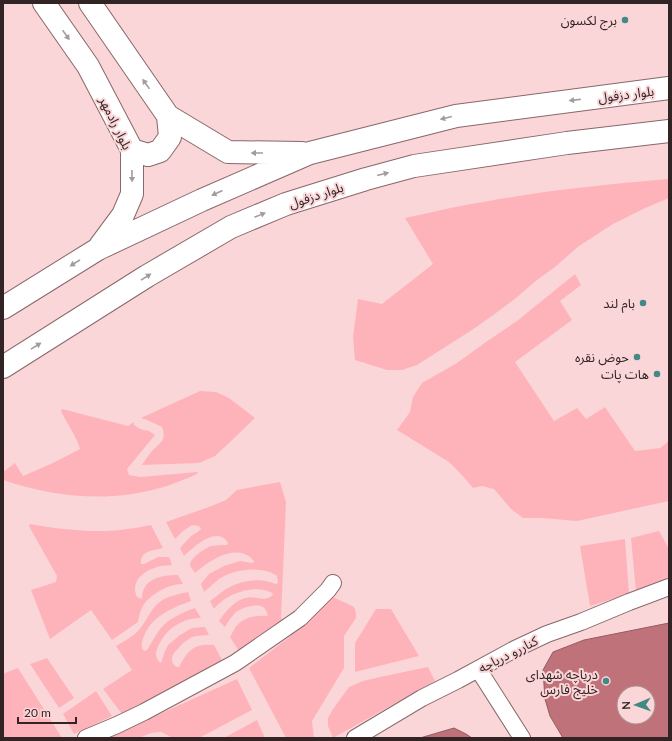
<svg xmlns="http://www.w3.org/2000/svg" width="672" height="741" viewBox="0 0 672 741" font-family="Lato,'Noto Sans Arabic',sans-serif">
  <rect width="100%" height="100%" fill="#fbd6d8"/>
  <path fill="#feb3ba" d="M669 179V198L643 209 613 224 579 246 555 267 537 280 516 298 496 313 472 330 417 365 402 370H387L355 360 353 337 358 299 382 304 433 264 405 218C433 212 461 205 489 201 549 190 609 184 669 179Z
    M575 274 581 285 560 301 572 320 515 362 554 421 577 408 586 419 605 407 635 451 660 448 669 441V501L577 521 542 518H523L511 509 494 489 482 486 473 488 462 475 449 462 397 430 410 412 413 397 422 383 457 363 486 342 517 321Z
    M200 391 216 392 229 398 255 418 227 445 215 456 199 463 142 465C145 460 148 456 151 452 160 442 167 441 162 427L147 420 141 418Z
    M62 409 128 426 134 422V425L140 429 149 431 155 435 127 469 129 475 140 477 198 472 197 474C185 479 172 485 160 488 107 503 54 497 3 480V472L15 463 23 476 53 463 80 449C76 435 67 424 61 411Z
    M280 482 286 502 281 618 283 621 240 653 230 637C232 634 233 631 235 628 242 617 256 615 268 616 267 613 266 609 263 607 255 603 241 608 235 613 231 617 228 622 225 627L219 621C225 612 234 601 245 598 256 595 263 603 273 595L272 593C255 583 225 594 214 609L210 601C216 597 220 593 226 589 241 580 260 577 276 584L278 583 277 576C263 565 233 569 219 579 214 583 209 588 204 592L201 584 209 574 224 566 240 561 253 563 254 561C237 541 209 561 195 573 194 571 191 568 190 565 190 558 205 548 211 546 216 545 222 545 227 545L228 543C217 525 194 547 184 556L180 548 191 536 196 533 201 529 199 526 192 525 182 532 175 539 166 522 209 507 226 500 237 490Z
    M30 524C58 529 92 533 120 530 130 529 141 527 151 525L163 548C153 551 140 550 141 564H144L158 557H169L172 565C167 566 162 565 157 567 143 571 130 582 137 597L142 599C142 596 142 592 144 589 149 577 166 575 178 575L183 584C170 583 149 595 143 606 140 611 139 616 138 622L112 640 91 610 50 639 31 590 56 582 57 576 30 528 29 526Z
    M659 531 669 549V579L636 592 631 538Z
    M625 539 629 594 590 606 580 546Z
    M188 592 191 601C172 608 152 616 144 636 142 642 140 646 144 651L147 650C153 641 158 629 167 622 175 616 186 611 195 608L201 618C194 618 188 619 182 622 169 628 162 637 157 649 155 655 156 660 161 663L165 651 168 645 180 635 192 628 205 627 209 635 196 636 192 637 183 643 174 653 172 657V661L174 665 177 667H179C188 650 194 643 214 645L224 664 122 714 103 689 132 670 116 646C125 641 136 635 142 626 148 618 151 608 161 601 168 596 179 594 188 592Z
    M331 596 354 607 356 613V618L344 636V668L312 721 314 738H286L249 668 288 638 311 617Z
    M376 609H391L419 656 355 672V643Z
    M47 658 74 698 59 708 30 664Z
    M428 667 435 681 333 738 328 726V718L333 709 349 687 363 681 380 677Z
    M18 668 62 738H3V675L5 673Z
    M237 679 252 710 199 738H172L169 736 161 732 151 733 139 738H107Z
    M96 691 112 716 74 734 63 714Z
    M257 720 265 738H224Z"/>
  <path fill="#c0727a" stroke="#955b60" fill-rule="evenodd" d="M669 623V738H563L550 716 545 699 543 670 553 652 584 640ZM624 693H648V717H624Z
    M454 728 466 734 472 738H420Z"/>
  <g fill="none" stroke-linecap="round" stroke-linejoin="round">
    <g stroke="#88676a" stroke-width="18">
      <path id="street" d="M478 669 522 738
        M86 738 117 725 144 712 235 663 300 618 328 590 333 583
        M355 738 422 698 458 680 515 649 547 634 581 622 629 602 669 587"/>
    </g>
    <g stroke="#88676a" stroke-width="24">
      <path id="secondary" d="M44 3 88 66 132 150V194L123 215 100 246
        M90 3 168 116 228 152 302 153
        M132 150 148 155 160 151 170 137 168 116
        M3 308 98 249 202 200 310 153 456 116 669 88
        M3 367 147 276 231 227 286 204 366 179 414 166 567 143 669 131"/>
    </g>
    <use href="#street" stroke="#fff" stroke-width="16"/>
    <use href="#secondary" stroke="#fff" stroke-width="22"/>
  </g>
  <defs><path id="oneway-solid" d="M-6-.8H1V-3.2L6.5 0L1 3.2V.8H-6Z"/></defs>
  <g fill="#a39c9d">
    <use href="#oneway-solid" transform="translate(66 35) rotate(55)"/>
    <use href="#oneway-solid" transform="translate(146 84) rotate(-125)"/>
    <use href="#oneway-solid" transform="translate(575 100) rotate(173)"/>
    <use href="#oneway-solid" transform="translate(446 118) rotate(166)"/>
    <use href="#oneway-solid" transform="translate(257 153) rotate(-180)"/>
    <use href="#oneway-solid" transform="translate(383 174) rotate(-14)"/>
    <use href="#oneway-solid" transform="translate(132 176) rotate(89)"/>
    <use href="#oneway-solid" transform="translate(217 193) rotate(156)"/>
    <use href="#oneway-solid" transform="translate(260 215) rotate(-22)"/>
    <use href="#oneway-solid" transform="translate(75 263) rotate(148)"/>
    <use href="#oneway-solid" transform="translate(146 277) rotate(-32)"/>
    <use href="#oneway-solid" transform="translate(36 346) rotate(-32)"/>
  </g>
  <g fill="#418985" stroke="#fbd6d8" stroke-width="1.5">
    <circle cx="625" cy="20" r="4"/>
    <circle cx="643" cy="303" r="4"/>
    <circle cx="637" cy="357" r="4"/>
    <circle cx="657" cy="374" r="4"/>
    <circle cx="606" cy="681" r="4"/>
  </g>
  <g text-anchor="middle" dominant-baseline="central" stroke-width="4" stroke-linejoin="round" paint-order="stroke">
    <g font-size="13" fill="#322425" stroke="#fbd6d8" text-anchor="end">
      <text x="617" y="20">برج لکسون</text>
      <text x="635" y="303">بام لند</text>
      <text x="629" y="357">حوض نقره</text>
      <text x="649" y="374">هات پات</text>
      <text x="598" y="674">دریاچه شهدای<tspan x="598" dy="15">خلیج فارس</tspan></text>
    </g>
    <g font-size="13" fill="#322425" stroke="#fbd6d8">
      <text transform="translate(626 94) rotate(-7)">بلوار دزفول</text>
      <text transform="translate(116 123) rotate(64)">بلوار رادمهر</text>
      <text transform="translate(316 195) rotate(-18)">بلوار دزفول</text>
      <text transform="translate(508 654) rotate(-27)">کناررو دریاچه</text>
    </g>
  </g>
  <rect width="672" height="741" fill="none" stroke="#322425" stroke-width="8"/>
  <g transform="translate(636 705) rotate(268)"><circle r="19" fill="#fbd6d8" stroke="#ab8f90"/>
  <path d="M0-3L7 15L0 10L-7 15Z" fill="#418985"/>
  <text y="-6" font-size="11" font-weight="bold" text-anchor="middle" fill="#322425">N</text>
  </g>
  <path d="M18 717v6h58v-6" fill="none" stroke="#322425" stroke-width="2"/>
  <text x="24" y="717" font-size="12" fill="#322425" stroke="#fbd6d8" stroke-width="3" paint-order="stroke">20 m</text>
</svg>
